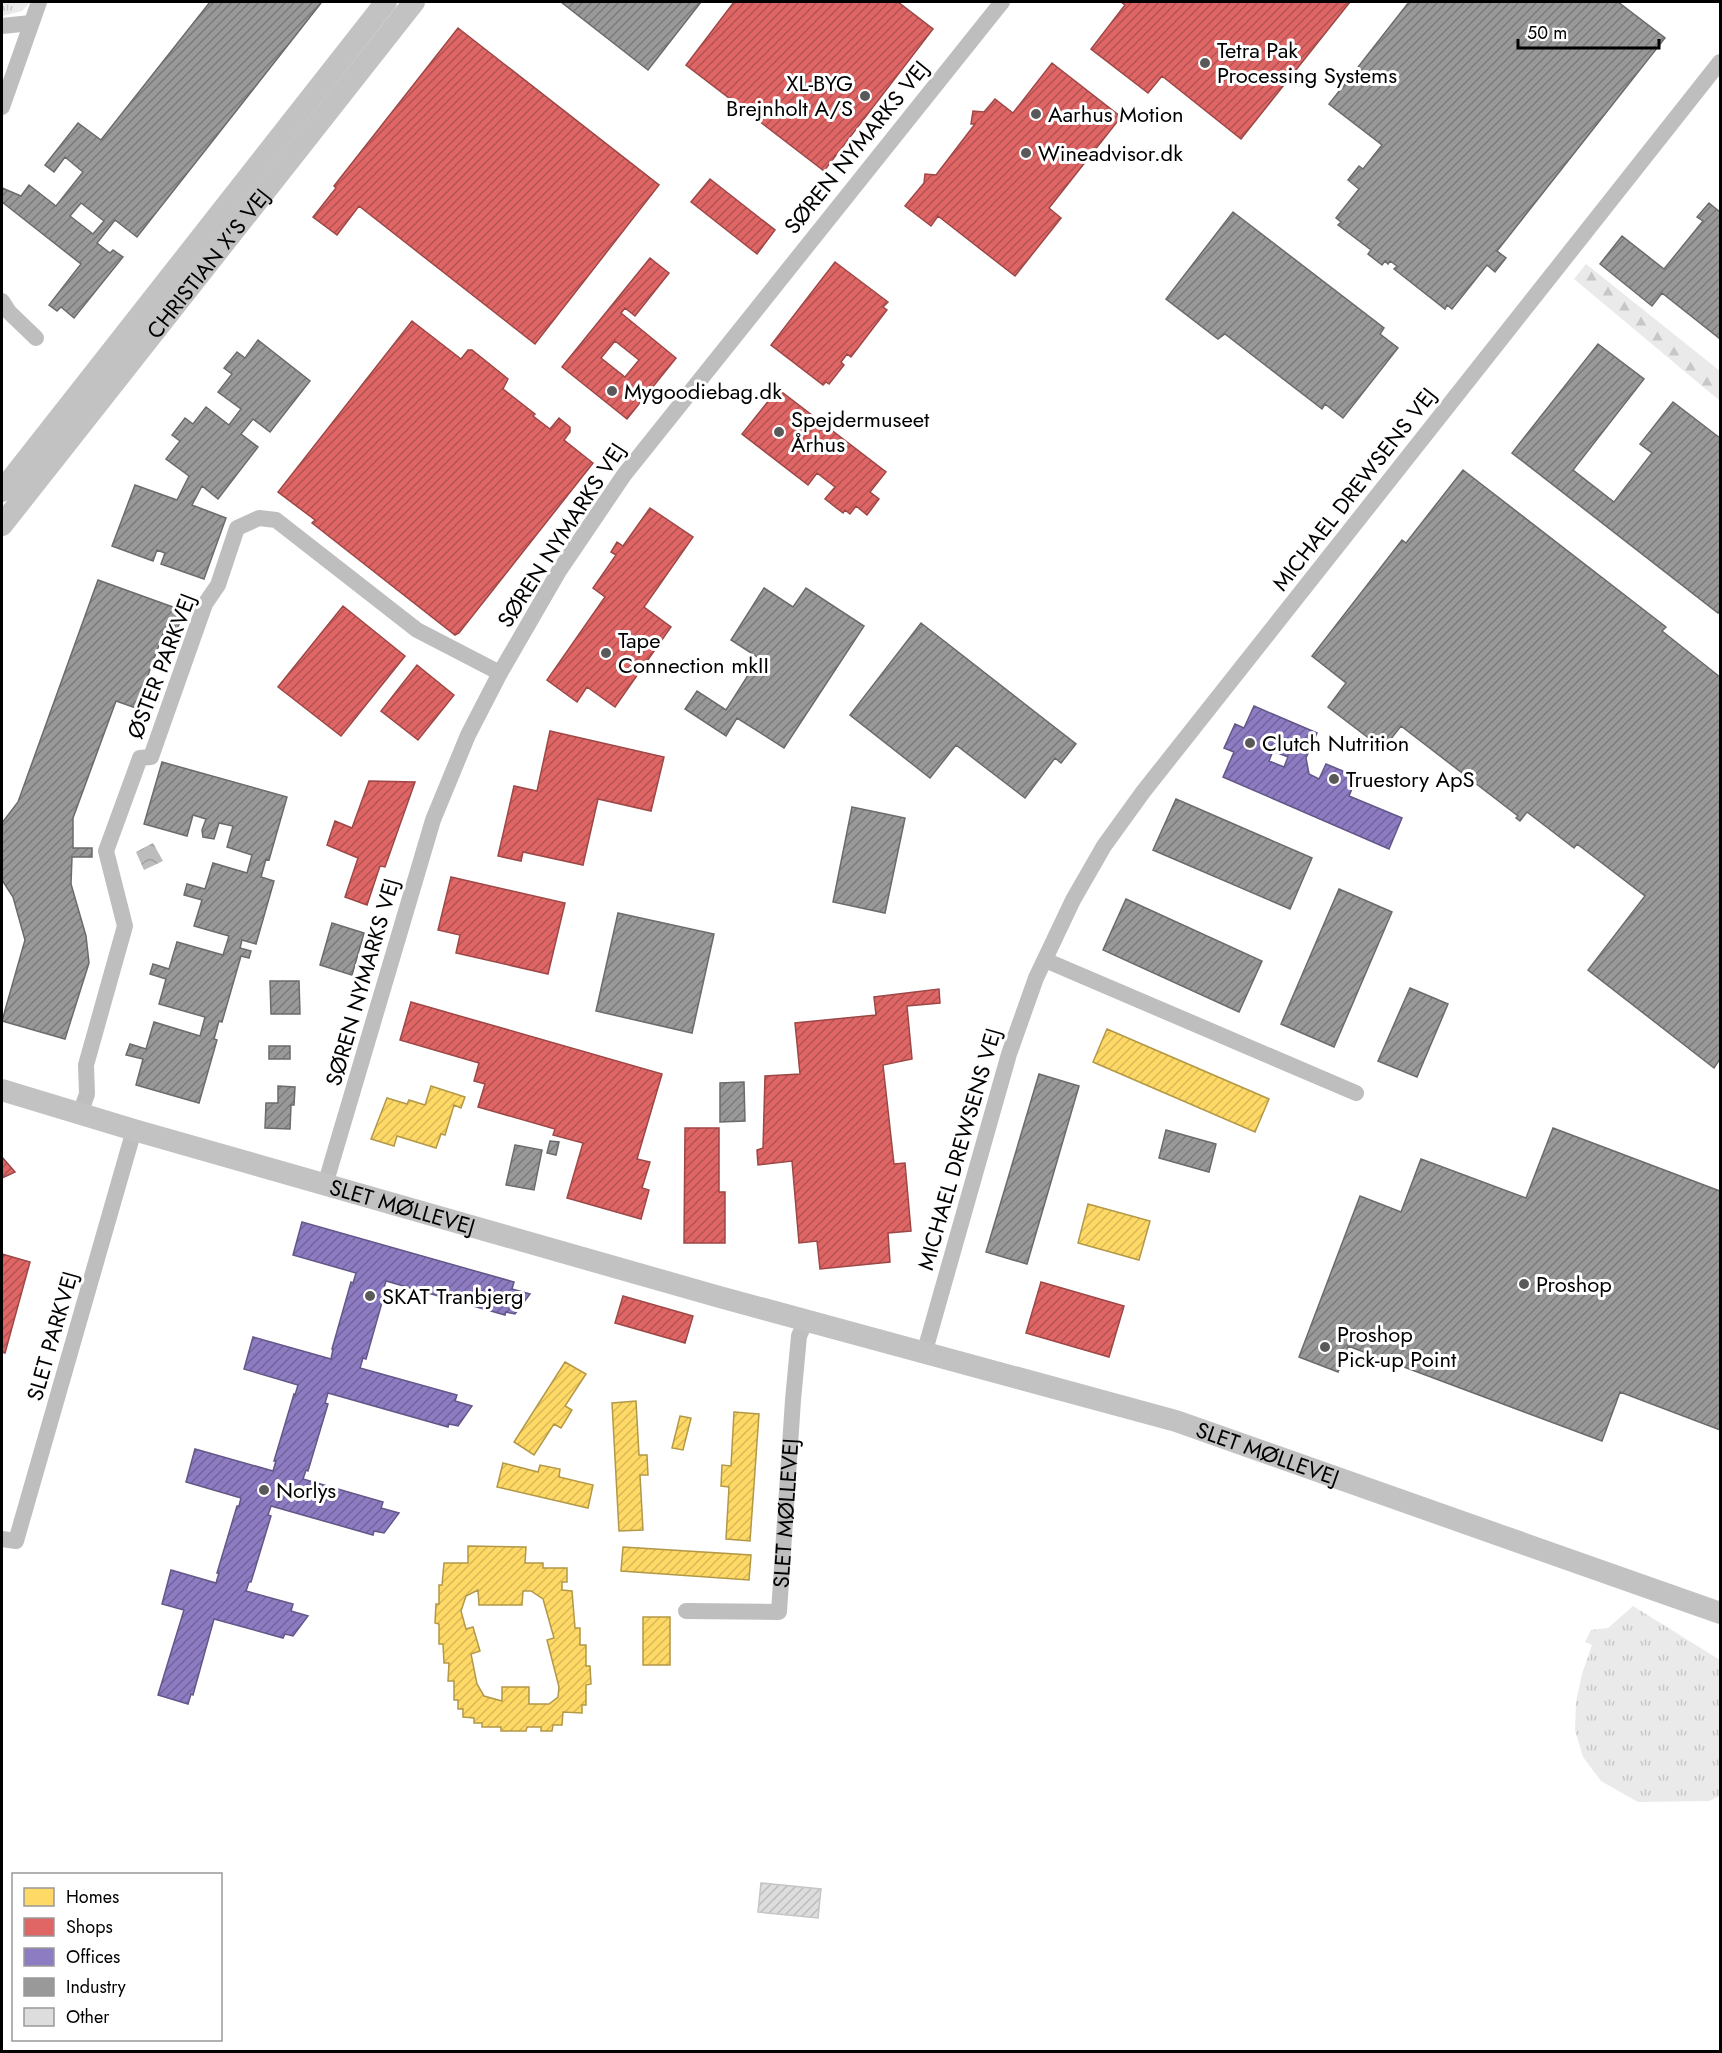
<svg xmlns="http://www.w3.org/2000/svg" width="1722" height="2053" viewBox="0 0 1722 2053" font-family="Jost,sans-serif">
  <defs>
    <pattern id="grass-tufts" width="24" height="20" patternUnits="userSpaceOnUse" patternTransform="scale(1.5)"><rect width="24" height="20" fill="#eaeaea"/><path d="M3 7l-1-3M5 7V3M7 7l1-3M15 17l-1-3M17 17v-4M19 17l1-3" fill="none" stroke="#c7c7c7"/></pattern>
    <pattern id="forest-firs" width="22" height="20" patternUnits="userSpaceOnUse" patternTransform="scale(1.5)"><rect width="22" height="20" fill="#eaeaea"/><path d="M5 1l3.5 6h-7zM16 11l3.5 6h-7z" fill="#c7c7c7"/></pattern>
    <pattern id="water-waves" width="16" height="10" patternUnits="userSpaceOnUse" patternTransform="scale(1.5)"><rect width="16" height="10" fill="#bcbcbc"/><path d="M0 5q4-4 8 0t8 0" fill="none" stroke="#a0a0a0"/></pattern>
    <pattern id="homes-hatch" width="6" height="6" patternUnits="userSpaceOnUse" patternTransform="scale(1.5)"><rect width="6" height="6" fill="#ffd966"/><path d="M-1 1l2-2M0 6l6-6M5 7l2-2" fill="none" stroke="#d9b857"/></pattern>
    <pattern id="shops-hatch" width="6" height="6" patternUnits="userSpaceOnUse" patternTransform="scale(1.5)"><rect width="6" height="6" fill="#e06666"/><path d="M-1 1l2-2M0 6l6-6M5 7l2-2" fill="none" stroke="#b35252"/></pattern>
    <pattern id="offices-hatch" width="6" height="6" patternUnits="userSpaceOnUse" patternTransform="scale(1.5)"><rect width="6" height="6" fill="#8e7cc3"/><path d="M-1 1l2-2M0 6l6-6M5 7l2-2" fill="none" stroke="#72639c"/></pattern>
    <pattern id="industry-hatch" width="6" height="6" patternUnits="userSpaceOnUse" patternTransform="scale(1.5)"><rect width="6" height="6" fill="#999"/><path d="M-1 1l2-2M0 6l6-6M5 7l2-2" fill="none" stroke="#7a7a7a"/></pattern>
    <pattern id="building-hatch" width="6" height="6" patternUnits="userSpaceOnUse" patternTransform="scale(1.5)"><rect width="6" height="6" fill="#ddd"/><path d="M-1 1l2-2M0 6l6-6M5 7l2-2" fill="none" stroke="#bcbcbc"/></pattern>
  </defs>
  <rect width="100%" height="100%" fill="#fff"/>
  <path fill="url(#grass-tufts)" d="M2 2H30L22 11 2 16Z
    M1633 1606 1720 1660V1796L1709 1801 1638 1802 1601 1781 1583 1757 1575 1730 1576 1702 1582 1674 1592 1645 1585 1642 1591 1630 1608 1628Z"/>
  <path fill="url(#forest-firs)" d="M1586 264 1720 371V401L1574 279Z"/>
  <path fill="url(#water-waves)" d="M153 843 163 861 144 870 136 852Z"/>
  <path fill="url(#homes-hatch)" stroke="#b29847" stroke-width="1.5" fill-rule="evenodd" d="M1107 1029 1269 1099 1255 1132 1093 1062Z
    M431 1086 465 1097 461 1108 454 1105 445 1135 441 1134 436 1148 397 1136 394 1146 371 1139 387 1098 407 1104 409 1100 425 1105Z
    M1088 1204 1150 1221 1139 1260 1078 1243Z
    M565 1362 586 1374 565 1406 572 1410 561 1428 554 1424 534 1455 514 1442Z
    M636 1401 639 1455H647L648 1475H640L643 1530 619 1531 612 1403Z
    M734 1412 759 1414 750 1541 726 1539 729 1487 721 1486 722 1465 731 1466Z
    M680 1416 691 1418 683 1450 672 1448Z
    M503 1463 538 1472 540 1465 560 1469 559 1477 593 1485 588 1508 497 1487Z
    M468 1546 526 1547 525 1563H543V1568H567V1582H562V1590L572 1591 575 1628H580V1645H586V1666H590L591 1684 586 1685V1705H582V1713L563 1712 562 1725H553L552 1731H541V1727H527L526 1731H501V1727H482V1723H474V1718L463 1717V1709H458V1700H454V1681H448L449 1663H444L443 1644H439V1624L435 1623 436 1604H439V1585H442L444 1563H468ZM478 1590 479 1605H522L523 1591H531L543 1599 554 1638 547 1640 559 1687 558 1697 549 1704H529V1687H502V1701L484 1696 477 1684 471 1654 480 1651 473 1627 466 1629 461 1611 466 1596Z
    M623 1547 751 1555 749 1580 621 1571Z
    M643 1617H670V1665H643Z"/>
  <path fill="url(#shops-hatch)" stroke="#9d4747" stroke-width="1.5" fill-rule="evenodd" d="M734 2H898L933 29 824 171 686 65Z
    M1121 2H1350L1241 139 1162 76 1148 93 1091 49 1125 5Z
    M458 28 659 185 535 344 359 206 337 235 313 217 336 188 334 186Z
    M1052 63 1121 117 1049 208 1061 218 1015 276 938 216 931 226 905 206 924 183 925 174 936 175 975 124H971L973 111 984 112 995 99 1013 113Z
    M710 179 775 230 757 254 691 202Z
    M650 258 669 273 635 316 625 308 621 313 676 358 627 419 562 367ZM615 341 639 360 625 377 601 358Z
    M835 262 888 302 883 307 887 310 851 357 847 354 841 362 844 365 829 384 826 382 823 385 771 345Z
    M412 321 461 359 468 350H472L508 379 503 389 535 414 533 416 550 429 559 418 570 427V432L564 440 593 463 459 633 455 635 312 523 315 520 278 492Z
    M778 389 886 472 870 492 879 499 867 515 856 506 850 514 845 510 843 513 825 499 835 487 817 473 808 485 742 434Z
    M650 508 693 537 644 607 671 627 615 707 587 687 577 702 547 680 605 597 593 588 616 555 611 552 617 542 623 546Z
    M343 606 405 656 341 736 278 687Z
    M417 665 454 695 418 740 381 711Z
    M550 731 664 757 651 811 598 799 583 865 523 852 521 861 498 856 514 786 537 791Z
    M369 781 415 782 385 867 380 866 367 905 345 897 358 858 327 845 335 821 352 828Z
    M451 877 565 903 548 974 456 953 460 935 438 930Z
    M939 989 940 1003 907 1006 912 1059 883 1065 894 1164 905 1163 911 1231 888 1233 890 1262 820 1269 817 1241 799 1243 792 1161 758 1165 757 1150 763 1148 765 1076 800 1074 795 1023 876 1015 874 997Z
    M411 1002 662 1074 637 1159 650 1162 642 1188 649 1190 641 1219 567 1198 583 1143 553 1135 555 1129 478 1107 485 1084 474 1081 479 1063 400 1040Z
    M685 1128H719V1192H725V1243H684Z
    M2 1157 15 1172 2 1178Z
    M2 1254 30 1262 5 1353 2 1352Z
    M1041 1282 1124 1306 1109 1357 1026 1333Z
    M623 1296 693 1316 685 1343 615 1323Z"/>
  <path fill="url(#offices-hatch)" stroke="#635788" stroke-width="1.5" fill-rule="evenodd" d="M1254 706 1317 733 1306 758 1309 774 1319 779 1326 764 1357 777 1349 796 1402 818 1389 849 1223 777 1234 752 1224 748 1235 724 1244 728ZM1273 751 1288 757 1284 767 1269 761Z
    M302 1222 514 1282 512 1289 530 1294 515 1314 506 1312 505 1315 386 1281 383 1291 385 1292 366 1359 363 1358 360 1368 457 1395 455 1401 472 1406 458 1426 449 1424 448 1427 328 1393 325 1403 328 1404 308 1471 306 1470 303 1479 383 1502 381 1508 399 1513 384 1533 374 1531 373 1535 271 1506 268 1515 271 1516 251 1582H249L246 1591 293 1604 291 1611 308 1616 293 1636 285 1634 283 1638 214 1619 193 1695 191 1694 188 1704 158 1695 184 1610 162 1604 171 1570 216 1583 219 1573H217L237 1506H239L241 1498 186 1482 195 1449 273 1471 276 1461H274L294 1394 295 1395 298 1385 244 1369 253 1337 331 1359 333 1349H332L351 1282 353 1283 356 1273 293 1255Z"/>
  <path fill="url(#industry-hatch)" stroke="#6b6b6b" stroke-width="1.5" fill-rule="evenodd" d="M210 2H319L321 3 137 237 115 220 97 243 110 253 113 250 123 257 74 318 61 307 57 311 49 305 81 264 2 202V188L21 196 29 185 56 206 83 172 65 157 54 172 45 165 78 123 101 140ZM81 203 104 221 93 234 70 216Z
    M561 2H701L648 70Z
    M1409 2H1618L1665 38 1497 251 1506 258 1495 272 1487 265 1452 309 1447 305 1445 309 1394 269 1397 266 1390 261 1388 264 1385 261 1382 265 1368 254 1371 250 1338 225 1341 222 1336 218 1359 189 1348 180 1359 166 1363 169 1382 145 1329 104Z
    M1709 203 1720 212V336L1719 338 1662 293 1652 306 1600 264 1622 236 1664 269 1703 221 1697 217Z
    M1233 212 1384 328 1380 334 1398 348 1343 418 1325 404 1322 409 1225 334 1218 339 1166 299Z
    M258 340 310 381 270 432 253 419 241 434 258 447 218 499 202 486 192 505 226 518 204 579 161 564 165 553 157 550 153 561 112 546 135 485 177 500 189 476 166 459 180 441 172 435 185 418 193 424 206 407 229 425 241 409 218 392 232 374 224 368 237 352 245 358Z
    M1598 344 1644 379 1573 470 1614 502 1652 453 1640 444 1673 402 1720 438V609L1718 613 1512 453Z
    M1463 470 1666 627 1662 631 1720 677V1059L1714 1068 1588 970 1645 896 1577 844 1574 848 1527 812 1520 821 1516 818 1518 816 1401 726 1383 749 1328 707 1346 683 1312 656 1402 540 1406 543Z
    M98 580 184 611 174 638 163 634 136 708 116 701 73 818V848H92V857H72L71 884 86 936 89 963 65 1039 2 1021 25 940 13 897 2 880V823L18 802Z
    M764 588 793 607 806 588 864 626 784 748 737 718 726 736 685 709 697 691 726 710 759 658 731 640Z
    M921 623 1076 744 1061 763 1055 758 1025 798 956 745 930 778 850 715Z
    M162 762 287 797 269 860 266 859 261 877 274 881 256 944 242 940 240 948 251 951 249 958 241 956 222 1022 219 1021 214 1039 217 1040 199 1103 136 1085 143 1059 126 1055 130 1044 146 1049 154 1022 200 1036 205 1017 159 1004 166 979 150 974 153 964 169 969 177 942 223 955 229 936 194 926 202 900 184 895 187 884 205 889 213 863 247 873 252 855 227 847 233 826 219 823 214 839 203 837 202 830 206 819 193 815 187 836 144 824Z
    M1176 799 1312 858 1290 909 1153 850Z
    M852 807 905 818 885 913 833 902Z
    M1339 889 1392 912 1334 1047 1281 1024Z
    M1126 899 1262 961 1239 1012 1103 950Z
    M618 913 714 934 692 1033 596 1011Z
    M332 923 364 933 352 975 320 965Z
    M270 981H299L300 1014H271Z
    M1410 988 1448 1004 1417 1077 1378 1061Z
    M269 1046H290V1059H269Z
    M1039 1074 1079 1086 1027 1264 986 1252Z
    M744 1082 745 1121 720 1122V1083Z
    M278 1086 295 1087 294 1105H291L290 1129 265 1128 266 1103H278Z
    M1553 1128 1720 1191V1430L1620 1392 1602 1441 1348 1346 1338 1372 1299 1357 1360 1196 1401 1212 1421 1159 1526 1198Z
    M1166 1130 1216 1144 1209 1172 1159 1158Z
    M550 1141 559 1142 556 1155 547 1153Z
    M515 1145 542 1150 534 1190 506 1185Z"/>
  <path fill="url(#building-hatch)" stroke="#c5c5c5" stroke-width="1.5" d="M761 1883 821 1889 818 1918 758 1912Z"/>
  <g fill="none" stroke-linecap="round" stroke-linejoin="round">
    <g stroke="#bebebe" stroke-width="16">
      <path d="M2 26 31 23"/>
      <path d="M2 107 39 2"/>
      <path d="M2 301 9 312 36 338"/>
      <path d="M1045 960 1356 1093"/>
      <path d="M80 1114 87 1094 86 1065 125 926 106 851 140 758 151 757 205 604 218 585 237 528 259 518 276 520 417 630 500 673"/>
      <path d="M325 1185 433 820 468 735 500 673 559 571 624 475 1002 2"/>
      <path d="M924 1354 1009 1054 1036 978 1073 900 1104 846 1143 792 1720 62"/>
      <path d="M2 1539 16 1541 134 1130"/>
      <path id="s1" d="M686 1611 779 1612 793 1400 799 1336 806 1321"/>
    </g>
    <g stroke="#c2c2c2" stroke-width="22">
      <path d="M2 491 386 2"/>
      <path id="s2" d="M2 525 414 2"/>
      <path id="s3" d="M2 1090 134 1130 716 1296 1176 1421 1720 1613"/>
    </g>
  </g>
  <g fill="#595959" stroke="#fff" stroke-width="2">
    <circle cx="1205" cy="63" r="6"/>
    <circle cx="865" cy="96" r="6"/>
    <circle cx="1036" cy="114" r="6"/>
    <circle cx="1026" cy="153" r="6"/>
    <circle cx="612" cy="391" r="6"/>
    <circle cx="779" cy="432" r="6"/>
    <circle cx="606" cy="653" r="6"/>
    <circle cx="1250" cy="743" r="6"/>
    <circle cx="1334" cy="779" r="6"/>
    <circle cx="1524" cy="1284" r="6"/>
    <circle cx="370" cy="1296" r="6"/>
    <circle cx="1325" cy="1347" r="6"/>
    <circle cx="264" cy="1490" r="6"/>
  </g>
  <g text-anchor="middle" dominant-baseline="central" stroke-width="6" stroke-linejoin="round" paint-order="stroke">
    <g font-size="22" fill="#000" stroke="#fff" text-anchor="start">
      <text x="1217" y="50">Tetra Pak<tspan x="1217" dy="25">Processing Systems</tspan></text>
      <text x="853" y="83" text-anchor="end">XL-BYG<tspan x="853" dy="25">Brejnholt A/S</tspan></text>
      <text x="1048" y="114">Aarhus Motion</text>
      <text x="1038" y="153">Wineadvisor.dk</text>
      <text x="624" y="391">Mygoodiebag.dk</text>
      <text x="791" y="419">Spejdermuseet<tspan x="791" dy="25">Århus</tspan></text>
      <text x="618" y="640">Tape<tspan x="618" dy="25">Connection mkII</tspan></text>
      <text x="1262" y="743">Clutch Nutrition</text>
      <text x="1346" y="779">Truestory ApS</text>
      <text x="1536" y="1284">Proshop</text>
      <text x="382" y="1296">SKAT Tranbjerg</text>
      <text x="1337" y="1334">Proshop<tspan x="1337" dy="25">Pick-up Point</tspan></text>
      <text x="276" y="1490">Norlys</text>
    </g>
    <g font-size="22" fill="#000" stroke="#fff">
      <text transform="translate(856 147) rotate(-51)">SØREN NYMARKS VEJ</text>
      <text stroke="none"><textPath href="#s2" startOffset="333">CHRISTIAN X'S VEJ</textPath></text>
      <text transform="translate(1354 489) rotate(-52)">MICHAEL DREWSENS VEJ</text>
      <text transform="translate(561 535) rotate(-57)">SØREN NYMARKS VEJ</text>
      <text transform="translate(161 666) rotate(-69)">ØSTER PARKVEJ</text>
      <text transform="translate(362 982) rotate(-74)">SØREN NYMARKS VEJ</text>
      <text transform="translate(959 1149) rotate(-74)">MICHAEL DREWSENS VEJ</text>
      <text stroke="none"><textPath href="#s3" startOffset="417">SLET MØLLEVEJ</textPath></text>
      <text transform="translate(52 1336) rotate(-74)">SLET PARKVEJ</text>
      <text stroke="none"><textPath href="#s3" startOffset="1317">SLET MØLLEVEJ</textPath></text>
      <text stroke="none"><textPath href="#s1" startOffset="192">SLET MØLLEVEJ</textPath></text>
    </g>
  </g>
  <rect width="1722" height="2053" fill="none" stroke="#000000" stroke-width="6"/>
  <rect x="12" y="1873" width="210" height="168" fill="#ffffff" stroke="#999999" stroke-width="1.5"/>
  <rect x="24" y="1888" width="30" height="18" fill="#ffd966" stroke="#999999" stroke-width="1.5"/>
  <text x="66" y="1903" font-size="18" fill="#000000">Homes</text>
  <rect x="24" y="1918" width="30" height="18" fill="#e06666" stroke="#999999" stroke-width="1.5"/>
  <text x="66" y="1933" font-size="18" fill="#000000">Shops</text>
  <rect x="24" y="1948" width="30" height="18" fill="#8e7cc3" stroke="#999999" stroke-width="1.5"/>
  <text x="66" y="1963" font-size="18" fill="#000000">Offices</text>
  <rect x="24" y="1978" width="30" height="18" fill="#999999" stroke="#999999" stroke-width="1.5"/>
  <text x="66" y="1993" font-size="18" fill="#000000">Industry</text>
  <rect x="24" y="2008" width="30" height="18" fill="#dddddd" stroke="#999999" stroke-width="1.5"/>
  <text x="66" y="2023" font-size="18" fill="#000000">Other</text>
  <path d="M1518 39v9h141v-9" fill="none" stroke="#000000" stroke-width="3"/>
  <text x="1527" y="39" font-size="18" fill="#000000" stroke="#ffffff" stroke-width="4.5" paint-order="stroke">50 m</text>
</svg>
